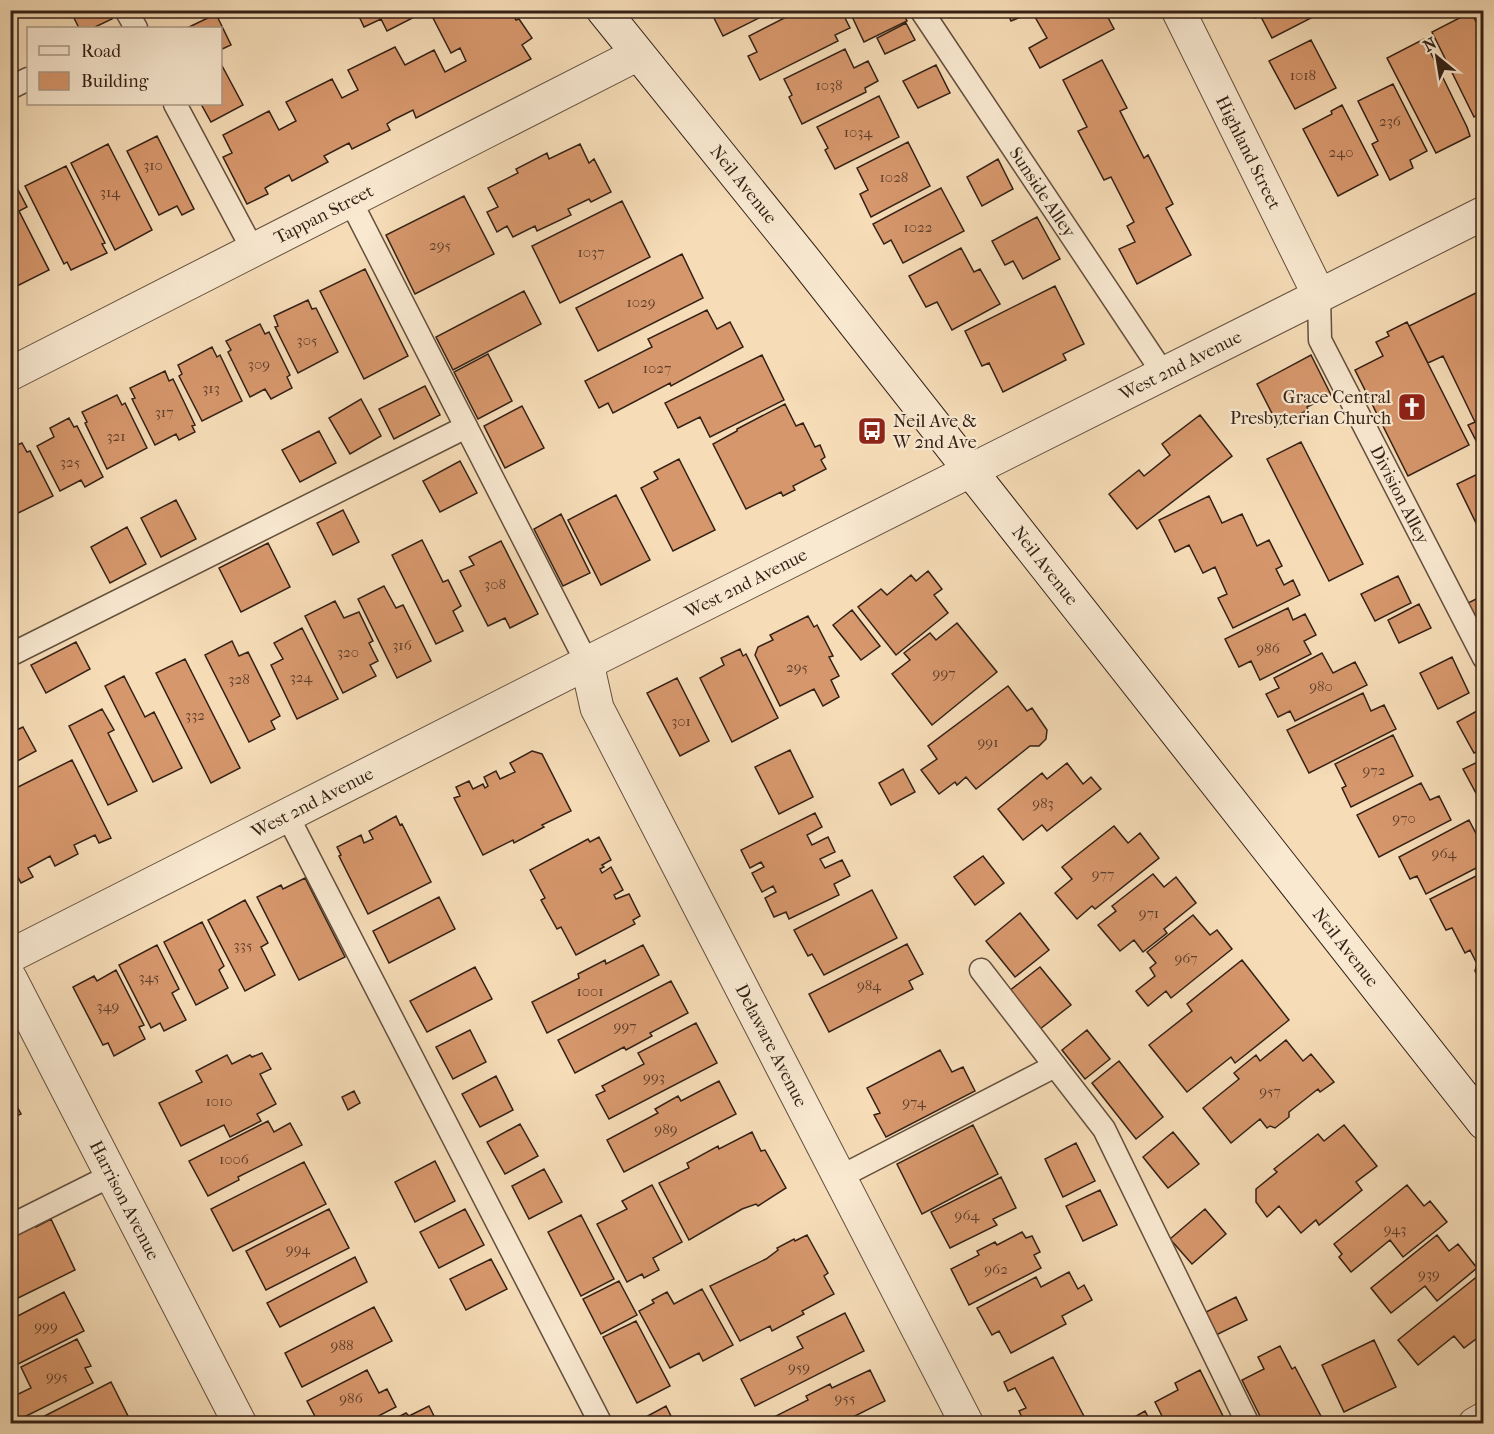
<svg xmlns="http://www.w3.org/2000/svg" width="1494" height="1434" viewBox="0 0 1494 1434" font-family="'IM FELL French Canon',serif">
  <rect width="100%" height="100%" fill="#f6ddb8"/>
  <filter id="stains"><feTurbulence type="fractalNoise" baseFrequency=".00333" numOctaves="4"/><feColorMatrix values="0 0 0 0 .2 0 0 0 0 .09 0 0 0 0 .02 0 0 0 .5 -.17"/></filter>
  <radialGradient id="worn" r=".72"><stop offset=".6" stop-color="#630" stop-opacity="0"/><stop offset="1" stop-color="#630" stop-opacity=".3"/></radialGradient>
  <path fill="#d7976c" stroke="#342116" stroke-width="1.5" d="M70 10H107L112 19 93 28H79Z
    M356 10H428L387 31 381 19 364 27Z
    M442 10H510L516 20 519 19 532 38 522 45 531 59 416 118 413 110 393 120 387 124 390 130 352 149 349 143 324 156 328 162 292 181 289 175 270 185 265 188 268 194 247 204 223 157 232 153 223 135 269 111 279 130 296 121 286 102 332 79 342 98 358 90 348 70 395 47 405 65 434 50 445 72 466 61 460 48 451 53 432 16Z
    M710 10H788L772 18 769 13 723 36Z
    M800 10H841L850 28 835 35 838 41 760 80 748 56 757 52 749 36Z
    M849 10H902L907 21 864 42Z
    M1006 10H1038L1011 21Z
    M1047 10H1104L1114 29 1040 68 1029 48 1047 38 1035 17Z
    M1251 10H1309L1313 17 1272 38 1260 15 1255 18Z
    M1471 12 1484 37V121L1480 122 1477 115 1474 117 1432 32Z
    M216 14 231 45 220 50V28H187Z
    M906 23 915 40 885 54 877 38Z
    M1424 39 1467 127 1470 136 1436 153 1387 58Z
    M1311 40 1336 88 1295 109 1269 61Z
    M845 49 854 68 868 61 878 81 865 88 866 92 802 124 789 97 792 95 784 79Z
    M1102 60 1127 108 1120 111 1144 158 1148 155 1173 204 1166 208 1191 255 1137 284 1119 249 1135 242 1127 226 1134 222 1111 177 1104 180 1078 131 1087 127 1063 80Z
    M220 62 243 105 211 122 201 104H220Z
    M936 65 950 93 918 108 903 81Z
    M1393 84 1427 151 1410 160 1413 168 1390 180 1372 144 1378 141 1358 101Z
    M879 96 899 137 835 169 825 150 828 148 817 127Z
    M1342 105 1378 175 1338 196 1303 129 1332 114 1331 111Z
    M157 136 194 209 182 215 177 206 159 215 127 151Z
    M908 142 930 186 871 217 860 194 868 190 857 168Z
    M108 144 152 230 115 250 71 163Z
    M580 144 589 163 594 159 611 192 591 202 589 199 568 209 571 215 537 231 535 226 513 237 507 226 497 232 487 212 498 207 488 188 518 173 516 169 547 153 549 159Z
    M998 159 1013 189 982 206 967 177Z
    M66 166 105 243 102 244 107 253 71 270 67 262 64 264 25 186Z
    M15 184 27 207 19 211 49 270 15 287 10 279V187Z
    M941 188 964 231 903 263 891 240 884 244 873 224Z
    M464 196 494 254 415 294 386 235Z
    M622 201 650 257 560 303 532 246Z
    M1037 217 1060 259 1023 279 1013 261 1005 265 992 241Z
    M961 248 974 272 980 269 1000 304 952 330 937 302 926 307 909 276Z
    M682 254 703 298 598 351 576 308Z
    M365 269 408 356 364 379 320 291Z
    M1055 286 1084 344 1063 354 1066 360 1003 392 989 363 982 366 965 331Z
    M1484 289V454H1483L1468 425 1475 422 1443 356 1428 363 1409 326Z
    M524 291 541 324 453 370 436 337Z
    M308 300 312 309 316 308 338 352 298 373 275 327 278 326 274 316Z
    M707 310 717 329 730 322 743 347 671 386 670 383 613 413 608 403 599 408 585 381 652 347 648 339Z
    M1407 322 1469 445 1408 476 1355 370 1383 356 1376 342 1389 336 1387 332Z
    M260 324 265 334 269 332 290 375 287 377 292 388 271 399 265 389 250 397 228 352 231 350 226 341Z
    M212 347 217 357 220 355 242 401 202 421 179 376 182 374 178 365Z
    M488 354 512 401 478 419 454 372Z
    M762 355 784 400 710 437 700 417 678 428 665 403Z
    M1311 355 1331 395 1307 407 1308 410 1278 425 1257 384Z
    M165 371 169 381 173 379 195 425 192 426 195 432 179 440 176 434 155 445 132 399 135 398 130 388Z
    M425 386 440 415 394 439 379 409Z
    M117 395 122 405 125 403 147 448 107 469 85 423 87 422 82 412Z
    M361 399 381 436 350 454 329 418Z
    M785 404 796 426 803 423 815 447 820 445 825 457 821 460 826 469 793 486 795 490 783 496 781 492 746 509 713 444 737 431V429Z
    M522 406 544 448 505 468 484 426Z
    M1200 415 1232 456 1137 529 1109 494 1139 470 1144 476 1170 455 1162 444Z
    M69 418 74 427 77 426 103 477 85 487 81 480 60 491 37 446 54 437 50 428Z
    M319 431 336 463 300 482 282 450Z
    M1301 442 1363 564 1329 581 1267 459Z
    M22 443 27 452 30 451 53 496 12 516 10 512V448Z
    M679 459 715 530 673 551 641 488 658 479 654 472Z
    M460 461 477 493 440 512 423 481Z
    M1484 471V522L1477 525 1457 484Z
    M616 495 650 560 601 585 568 520Z
    M1209 496 1222 523 1242 514 1257 546 1269 540 1282 566 1276 569 1284 585 1293 580 1300 595 1233 628 1218 598 1227 594 1215 567 1203 573 1189 545 1175 552 1159 520Z
    M176 500 196 539 161 557 141 518Z
    M343 510 359 542 333 555 317 523Z
    M561 514 590 573 563 586 534 529Z
    M127 527 146 564 110 583 91 547Z
    M422 540 443 582 448 580 461 606 453 611 463 631 436 644 392 555Z
    M501 541 538 614 510 628 505 618 488 626 460 571 474 565 469 557Z
    M268 543 290 587 241 612 219 568Z
    M928 571 942 589 934 595 948 613 896 655 858 607 881 589 887 595 911 575 916 581Z
    M1398 576 1411 603 1375 621 1361 594Z
    M384 586 396 608 403 605 431 661 397 678 358 599Z
    M1484 595V635L1468 603Z
    M335 601 344 618 359 612 373 641 369 643 378 661 370 665 376 676 343 693 305 616Z
    M1419 604 1431 628 1399 643 1388 620Z
    M1288 608 1293 620 1305 614 1316 635 1304 641 1311 654 1260 680 1251 661 1239 667 1225 639Z
    M852 610 880 646 861 660 833 625Z
    M808 616 814 627 817 625 833 656 829 657 839 676 831 680 839 697 823 706 814 689 780 706 755 655 758 647 773 640 770 635Z
    M957 623 997 672 932 725 892 674 910 660 904 653 930 633 936 640Z
    M302 628 338 699 297 719 271 665 283 659 274 643Z
    M232 641 239 656 248 652 280 716 271 721 275 729 249 742 205 655Z
    M76 642 90 669 46 693 31 665Z
    M740 649 743 656 746 654 778 718 732 742 700 678 724 665 721 658Z
    M1322 653 1333 673 1355 662 1367 685 1295 721 1290 711 1278 717 1266 694 1279 688 1274 678Z
    M1452 657 1469 693 1438 709 1420 673Z
    M185 659 240 768 211 783 156 673Z
    M124 676 145 717 154 712 182 768 153 782 105 686Z
    M677 678 709 741 680 756 647 693Z
    M1008 686 1027 711 1032 708 1047 730 1046 739 1039 746H1030L976 789 966 777 957 785 955 782 939 794 921 770 937 759 928 746Z
    M10 693 17 705 10 708Z
    M1363 693 1371 711 1384 705 1396 729 1309 773 1287 730Z
    M1484 707V748L1474 753 1457 722Z
    M102 709 114 730 108 733 137 791 108 805 69 726Z
    M23 727 36 751 10 765V733Z
    M1393 735 1413 776 1351 807 1342 788 1346 786 1335 764Z
    M790 750 813 797 779 814 755 767Z
    M532 751 542 754 571 811 542 825 544 827 514 843 513 840 483 855 454 798 460 796 456 787 469 781 473 789 483 784 485 788 488 786 484 777 496 771 500 779 515 772 510 763Z
    M1484 759V808L1463 769Z
    M72 760 111 838 99 843 95 835 74 845 78 854 55 866 50 856 28 868 33 877 21 883 10 862V791Z
    M1067 763 1083 784 1091 777 1101 789 1047 831 1042 825 1023 840 998 809 1042 773 1047 779Z
    M903 769 915 792 891 805 879 783Z
    M1421 783 1430 800 1439 796 1451 820 1379 857 1357 815Z
    M815 813 822 827 807 835 812 845 828 837 835 852 820 859 825 868 842 860 850 876 834 884 839 895 789 919 786 912 774 917 765 898 776 892 773 886 762 892 752 873 764 867 761 862 750 868 741 850Z
    M396 816 400 825 402 824 431 882 368 914 339 856 341 855 337 847 361 835 364 843 373 839 369 831Z
    M1469 820 1484 849V864L1426 894 1417 876 1410 879 1399 857Z
    M1114 826 1128 843 1140 833 1159 858 1095 909 1092 906 1077 919 1055 893 1072 879 1062 867Z
    M599 837 611 860 602 865 604 867 600 869 602 873 611 867 623 890 614 895 616 899 629 894 640 916 633 920 635 924 576 955 561 927 557 929 541 900 545 898 530 870 588 839 590 842Z
    M983 856 1004 883 975 905 954 877Z
    M1484 872V981L1479 978 1475 971 1477 964 1470 950 1465 953 1452 928 1446 930 1430 899Z
    M1153 874 1164 887 1176 877 1196 903 1164 929 1167 933 1143 952 1134 940 1120 951 1098 925 1116 911 1112 906Z
    M305 878 345 957 299 980 257 897 281 885 283 889Z
    M872 890 897 938 824 975 812 954 808 956 794 930Z
    M439 897 455 929 389 963 373 931Z
    M245 900 268 943 261 947 275 975 245 991 208 920Z
    M1020 913 1049 950 1015 977 986 941Z
    M1193 915 1210 935 1217 930 1232 949 1171 998 1166 991 1148 1006 1136 991 1155 976 1150 968 1156 963 1147 952Z
    M202 922 224 966 219 970 228 988 196 1005 164 942Z
    M907 944 923 974 909 981 913 989 829 1032 809 994Z
    M157 945 179 989 172 993 186 1020 164 1031 160 1023 151 1028 119 965Z
    M643 945 659 975 547 1033 532 1002 579 978 578 974 605 960 606 964Z
    M1242 960 1289 1020 1235 1063 1231 1057 1187 1092 1149 1045 1192 1011 1187 1004Z
    M475 967 492 999 427 1032 410 1001Z
    M1040 967 1071 1005 1040 1029 1009 991Z
    M116 970 144 1025 139 1027 145 1039 114 1056 108 1043 103 1045 73 987 94 976 97 981Z
    M671 981 688 1013 650 1033 652 1036 626 1050 624 1047 575 1073 558 1040Z
    M696 1023 717 1063 609 1119 596 1095 605 1091 602 1086 644 1064 638 1053Z
    M470 1030 486 1062 453 1079 436 1047Z
    M1087 1030 1110 1059 1085 1079 1062 1050Z
    M1286 1040 1303 1061 1311 1054 1334 1082 1320 1092 1318 1089 1289 1112V1117L1275 1128 1270 1126 1267 1128 1260 1119 1231 1143 1203 1108 1239 1079 1234 1073 1256 1055 1260 1061Z
    M940 1050 952 1072 963 1067 975 1091 886 1137 874 1115 880 1113 867 1088Z
    M262 1053 271 1069 260 1074 276 1104 257 1114 261 1121 230 1137 224 1125 181 1146 159 1103 202 1082 196 1071 227 1055 232 1064 250 1055 252 1057Z
    M1119 1061 1163 1117 1136 1139 1092 1083Z
    M496 1076 513 1110 480 1127 462 1094Z
    M719 1081 736 1114 624 1172 607 1140 658 1113 655 1109 678 1096 681 1101Z
    M354 1091 360 1103 348 1110 342 1097Z
    M10 1094 21 1114 10 1119Z
    M268 1121 274 1132 290 1123 302 1145 238 1177 239 1180 208 1196 189 1161Z
    M520 1124 538 1156 505 1174 487 1142Z
    M973 1125 998 1174 922 1214 897 1164Z
    M1344 1125 1377 1166 1356 1182 1362 1190 1319 1225 1316 1220 1301 1233 1279 1206 1267 1217 1256 1202V1189L1277 1172 1274 1169 1318 1134 1324 1141Z
    M752 1132 761 1151 765 1150 786 1188 758 1206 756 1204 742 1209 689 1240 659 1183 689 1168 687 1163 718 1146 719 1149Z
    M1173 1132 1199 1164 1168 1188 1143 1157Z
    M1076 1143 1095 1181 1063 1197 1045 1159Z
    M435 1161 455 1201 415 1222 395 1182Z
    M304 1162 326 1204 233 1251 211 1209Z
    M544 1169 562 1202 529 1219 512 1186Z
    M1001 1177 1016 1208 993 1219 997 1225 950 1248 931 1212Z
    M652 1185 682 1242 653 1258 659 1270 644 1278 642 1274 627 1282 597 1224 627 1209 622 1201Z
    M1407 1185 1424 1206 1430 1201 1447 1222 1403 1257 1390 1240 1351 1272 1339 1257 1342 1254 1334 1244Z
    M1100 1190 1117 1225 1083 1241 1066 1206Z
    M329 1209 349 1248 266 1290 246 1251Z
    M465 1209 484 1245 439 1268 420 1232Z
    M1205 1209 1226 1234 1192 1264 1170 1239Z
    M581 1215 614 1279 581 1296 548 1232Z
    M51 1219 75 1270 10 1302V1233L33 1222 36 1227Z
    M1022 1232 1026 1238 1032 1236 1040 1252 1034 1255 1041 1268 969 1305 951 1269 979 1255 977 1251 995 1242 997 1245Z
    M807 1235 828 1273 824 1276 834 1294 802 1311 804 1314 772 1331 770 1326 740 1341 710 1286 766 1259 778 1250 777 1248 794 1239 795 1241Z
    M1437 1235 1449 1251 1458 1244 1477 1268 1437 1301 1425 1286 1391 1313 1371 1288Z
    M355 1257 367 1282 280 1327 267 1303Z
    M491 1259 507 1289 466 1310 450 1279Z
    M1484 1271V1333L1464 1348 1454 1336 1418 1365 1398 1340Z
    M1069 1272 1078 1289 1084 1285 1092 1300 1062 1316 1066 1324 1011 1353 999 1331 992 1335 977 1308 1036 1277 1041 1287Z
    M619 1281 637 1315 601 1334 583 1299Z
    M702 1289 733 1345 703 1361 699 1353 670 1368 639 1311 654 1303 652 1300 667 1292 674 1304Z
    M64 1292 84 1331 10 1368V1320Z
    M1236 1297 1247 1320 1216 1335 1204 1313Z
    M374 1307 392 1341 302 1387 285 1353Z
    M845 1313 864 1351 755 1406 741 1379 803 1348 797 1337Z
    M636 1321 670 1386 637 1403 603 1337Z
    M77 1339 91 1366 85 1368 93 1383 10 1424V1398L31 1388 21 1367Z
    M1374 1340 1396 1387 1344 1412 1322 1365Z
    M1280 1346 1292 1369 1295 1367 1323 1420 1317 1424H1264L1242 1380 1264 1369 1258 1357Z
    M1053 1357 1088 1424H1025L1019 1411 1026 1408 1015 1388 1008 1391 1004 1382Z
    M367 1370 379 1393 387 1389 396 1407 363 1424H319L307 1401Z
    M870 1370 885 1401 839 1424H760L808 1400 806 1396 830 1384 832 1388Z
    M1200 1370 1227 1424H1166L1155 1402 1178 1390 1175 1383Z
    M111 1382 128 1416 113 1424H29Z
    M429 1406 438 1424H385L406 1413 409 1416Z
    M666 1406 675 1424H633Z
    M1145 1411 1152 1424H1122Z"/>
  <g fill="none" stroke-linecap="round" stroke-linejoin="round">
    <g stroke="#64503e" stroke-width="25">
      <g id="lane">
        <path d="M126 10 136 28"/>
        <path id="s1" d="M921 10 1163 373"/>
        <path d="M10 88 28 79"/>
        <path d="M175 104 253 250"/>
        <path d="M350 200 587 663"/>
        <path id="s2" d="M1319 295 1320 340 1484 658"/>
        <path d="M10 655 466 427"/>
        <path d="M287 815 601 1424"/>
        <path d="M981 970 1104 1129 1248 1424"/>
        <path d="M840 1177 1055 1066"/>
        <path d="M10 1226 112 1175"/>
      </g>
    </g>
    <g stroke="#64503e" stroke-width="35">
      <g id="street">
        <path id="s3" d="M1178 10 1319 295"/>
        <path id="s4" d="M10 374 638 54"/>
        <path id="s5" d="M587 663 597 708 967 1424"/>
        <path id="s6" d="M10 956 587 663 1484 213"/>
        <path id="s7" d="M10 978 240 1424"/>
        <path d="M1475 1424 1484 1419"/>
      </g>
    </g>
    <g stroke="#342116" stroke-width="35">
      <g id="secondary">
        <path id="s8" d="M603 10 803 258 1484 1123"/>
      </g>
    </g>
    <use href="#lane" stroke="#f9e9d1" stroke-width="22"/>
    <use href="#street" stroke="#f9e9d1" stroke-width="33"/>
    <use href="#secondary" stroke="#f9e9d1" stroke-width="33"/>
  </g>
  <defs>
    <g id="church-square" transform="scale(1.5)"><rect x="-9" y="-9" width="18" height="18" rx="4" fill="#8f2418" stroke="#f9e9d1"/><path d="M-1.2-6h2.4v3.5h3.3v2.4h-3.3V6h-2.4V-.1h-3.3v-2.4h3.3Z" fill="#fff"/></g>
    <g id="bus-square" transform="scale(1.5)"><rect x="-9" y="-9" width="18" height="18" rx="4" fill="#8f2418" stroke="#f9e9d1"/><path d="M-5-6H5V4H4V6H2V4H-2V6H-4V4H-5ZM-3.5-4V0h7V-4ZM-3.5 1.2v1.5H-2V1.2ZM2 1.2v1.5H3.5V1.2Z" fill="#fff"/></g>
  </defs>
  <g fill-rule="evenodd">
    <use href="#church-square" x="1412" y="407"/>
    <use href="#bus-square" x="872" y="431"/>
  </g>
  <g text-anchor="middle" dominant-baseline="central" stroke-width="4.5" stroke-linejoin="round" paint-order="stroke">
    <g font-size="15" fill="#5d3e2c">
      <text x="1303" y="75">1018</text>
      <text x="829" y="85">1038</text>
      <text x="1390" y="121">236</text>
      <text x="858" y="132">1034</text>
      <text x="1341" y="152">240</text>
      <text x="153" y="165">310</text>
      <text x="894" y="177">1028</text>
      <text x="110" y="192">314</text>
      <text x="918" y="227">1022</text>
      <text x="440" y="245">295</text>
      <text x="591" y="252">1037</text>
      <text x="641" y="302">1029</text>
      <text x="307" y="340">305</text>
      <text x="259" y="364">309</text>
      <text x="657" y="368">1027</text>
      <text x="211" y="388">313</text>
      <text x="164" y="412">317</text>
      <text x="116" y="436">321</text>
      <text x="70" y="462">325</text>
      <text x="495" y="584">308</text>
      <text x="402" y="645">316</text>
      <text x="1268" y="648">986</text>
      <text x="348" y="652">320</text>
      <text x="797" y="667">295</text>
      <text x="944" y="673">997</text>
      <text x="301" y="677">324</text>
      <text x="239" y="679">328</text>
      <text x="1321" y="686">980</text>
      <text x="195" y="715">332</text>
      <text x="681" y="721">301</text>
      <text x="988" y="742">991</text>
      <text x="1374" y="770">972</text>
      <text x="1043" y="803">983</text>
      <text x="1404" y="818">970</text>
      <text x="1444" y="853">964</text>
      <text x="1103" y="874">977</text>
      <text x="1149" y="913">971</text>
      <text x="243" y="945">335</text>
      <text x="1186" y="958">967</text>
      <text x="149" y="977">345</text>
      <text x="869" y="985">984</text>
      <text x="590" y="991">1001</text>
      <text x="108" y="1006">349</text>
      <text x="625" y="1026">997</text>
      <text x="654" y="1077">993</text>
      <text x="1270" y="1091">957</text>
      <text x="219" y="1101">1010</text>
      <text x="914" y="1102">974</text>
      <text x="666" y="1129">989</text>
      <text x="234" y="1159">1006</text>
      <text x="967" y="1215">964</text>
      <text x="1395" y="1229">943</text>
      <text x="298" y="1249">994</text>
      <text x="996" y="1269">962</text>
      <text x="1429" y="1274">939</text>
      <text x="46" y="1326">999</text>
      <text x="342" y="1345">988</text>
      <text x="799" y="1367">959</text>
      <text x="57" y="1376">995</text>
      <text x="351" y="1398">986</text>
      <text x="845" y="1398">955</text>
    </g>
    <g font-size="18" fill="#342116" stroke="#f9e9d1">
      <text stroke="none"><textPath href="#s3" startOffset="159">Highland Street</textPath></text>
      <text stroke="none"><textPath href="#s8" startOffset="224">Neil Avenue</textPath></text>
      <text stroke="none"><textPath href="#s1" startOffset="219">Sunside Alley</textPath></text>
      <text stroke="none"><textPath href="#s4" startOffset="352">Tappan Street</textPath></text>
      <text stroke="none"><textPath href="#s6" startOffset="1311">West 2nd Avenue</textPath></text>
      <text stroke="none"><textPath href="#s2" startOffset="219">Division Alley</textPath></text>
      <text stroke="none"><textPath href="#s8" startOffset="710">Neil Avenue</textPath></text>
      <text stroke="none"><textPath href="#s6" startOffset="825">West 2nd Avenue</textPath></text>
      <text stroke="none"><textPath href="#s6" startOffset="339">West 2nd Avenue</textPath></text>
      <text stroke="none"><textPath href="#s8" startOffset="1196">Neil Avenue</textPath></text>
      <text stroke="none"><textPath href="#s5" startOffset="426">Delaware Avenue</textPath></text>
      <text stroke="none"><textPath href="#s7" startOffset="250">Harrison Avenue</textPath></text>
    </g>
    <g font-size="18" fill="#342116" stroke="#f9e9d1" text-anchor="end">
      <text x="1391" y="397">Grace Central<tspan x="1391" dy="21">Presbyterian Church</tspan></text>
      <text x="893" y="421" text-anchor="start">Neil Ave &amp;<tspan x="893" dy="21">W 2nd Ave</tspan></text>
    </g>
  </g>
  <rect width="1494" height="1434" fill="none" stroke="#f6ddb8" stroke-width="36"/>
  <rect x="12" y="12" width="1470" height="1410" fill="none" stroke="#342116" stroke-width="3"/>
  <rect x="18" y="18" width="1458" height="1398" fill="none" stroke="#342116" stroke-width="1.5"/>
  <rect x="27" y="27" width="195" height="78" fill="#f9e9d1" stroke="#aa9986" stroke-width="1.5"/>
  <rect x="39" y="46" width="30" height="9" fill="#f9e9d1" stroke="#aa9986" stroke-width="1.5"/>
  <text x="81" y="57" font-size="18" fill="#342116">Road</text>
  <rect x="39" y="72" width="30" height="18" fill="#d7976c" stroke="#aa9986" stroke-width="1.5"/>
  <text x="81" y="87" font-size="18" fill="#342116">Building</text>
  <g transform="translate(1437 57) rotate(330)" stroke="#f9e9d1" stroke-width="4.5" paint-order="stroke">
  <path d="M0-4.5L10 22L0 15L-10 22Z" fill="#342116"/>
  <text y="-9" font-size="16" font-weight="bold" text-anchor="middle" fill="#342116">N</text>
  </g>
  <rect width="100%" height="100%" filter="url(#stains)"/>
  <rect width="100%" height="100%" fill="url(#worn)"/>
</svg>
